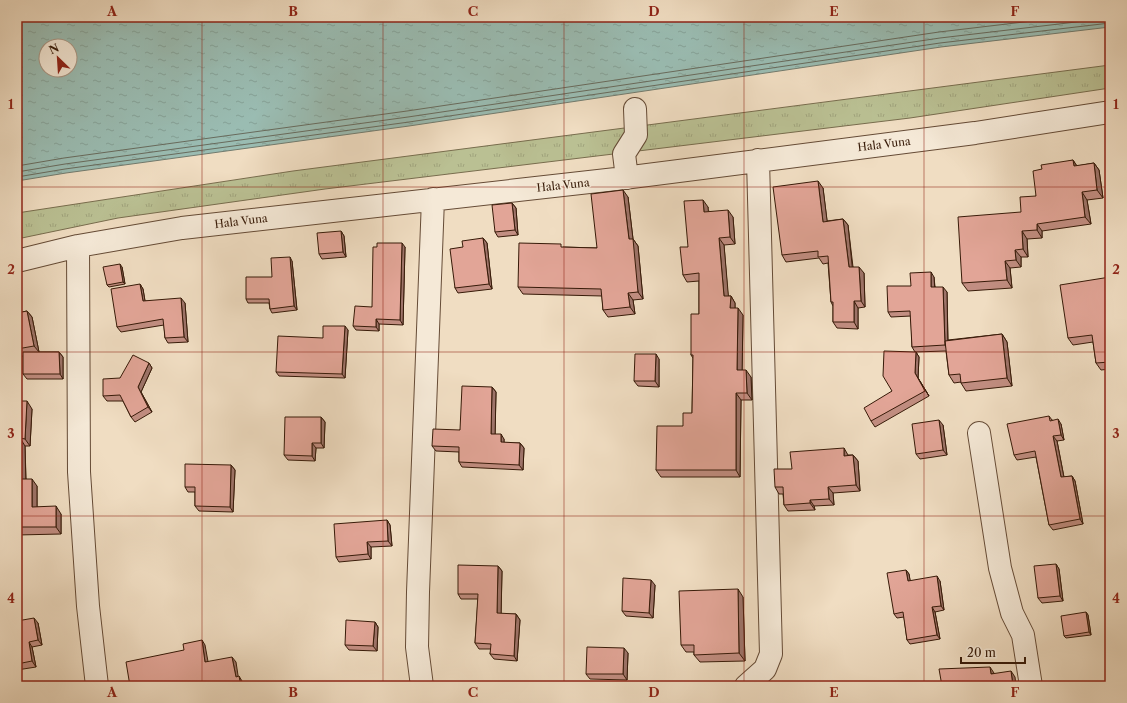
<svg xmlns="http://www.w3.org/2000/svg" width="1127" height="703" viewBox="0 0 1127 703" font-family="'Libre Caslon Text',serif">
  <defs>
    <pattern id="grass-tufts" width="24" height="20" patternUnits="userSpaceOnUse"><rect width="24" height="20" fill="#bac093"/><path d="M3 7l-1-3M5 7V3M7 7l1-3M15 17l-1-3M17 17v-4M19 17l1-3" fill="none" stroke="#a0a47d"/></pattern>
    <pattern id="water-ripples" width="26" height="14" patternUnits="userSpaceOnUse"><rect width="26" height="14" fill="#9abcb2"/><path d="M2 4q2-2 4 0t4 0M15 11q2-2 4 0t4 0" fill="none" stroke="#85a198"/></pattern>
  </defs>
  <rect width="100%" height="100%" fill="#f0ddc2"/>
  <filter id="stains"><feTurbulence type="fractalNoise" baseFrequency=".005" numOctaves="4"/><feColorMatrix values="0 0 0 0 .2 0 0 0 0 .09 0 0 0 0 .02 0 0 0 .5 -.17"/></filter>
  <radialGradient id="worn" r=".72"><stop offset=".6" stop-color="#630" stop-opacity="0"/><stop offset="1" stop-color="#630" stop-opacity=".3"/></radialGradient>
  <path fill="url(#grass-tufts)" stroke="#786d4e" d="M1110 65V88L910 118 325 189 118 218 17 239V213L293 171Z"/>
  <path fill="url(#water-ripples)" stroke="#727b6e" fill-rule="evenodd" d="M17 17H1110V27L941 47 409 126 66 173 17 181ZM46 46H70V70H46Z"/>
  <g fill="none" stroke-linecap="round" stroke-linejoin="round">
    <path stroke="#686b5d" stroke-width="1" d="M17 166 64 158 407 111 939 32 1066 17
      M17 172 65 164 408 117 940 38 1110 18
      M17 177 65 169 409 122 940 43 1110 23"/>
    <g stroke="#654b36" stroke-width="24">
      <path id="minor" d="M627 178 624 154 636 135 635 109
        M78 246 79 472 88 606 97 686
        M17 261 78 246 182 228 616 179 975 133 1110 112
        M979 433 1000 568 1012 613 1023 635 1031 686
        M422 686 417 647 418 592 433 199
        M746 686 765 669 771 654 758 160"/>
    </g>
    <use href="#minor" stroke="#f5e9d7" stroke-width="22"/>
  </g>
  <path fill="#c28e82" stroke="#371a08" d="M1073 160 1077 166 1094 163 1099 170 1103 198 1087 200 1091 224 1042 231V238L1027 239 1028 257H1021V267L1010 268 1012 288 968 291 962 283 1021 212 1036 196 1042 169Z
    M823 188 827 221 843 219 848 225 853 267 864 273 865 307 858 308V329L837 328 833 322V306L831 302 828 263 823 264 819 258 786 262 782 255Z
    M628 197 633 239 638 246 643 299 633 300 635 314 608 317 603 310 602 296 523 294 518 287 563 247 597 248Z
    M512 203 516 208 518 235 498 237 495 232Z
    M708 207V211L733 217 735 244 724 245 728 296H731L735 303V308L743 315 742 370 751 377 752 400H741L740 477H661L656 470 683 426 692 413 693 358 691 355 699 314V281L687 282 683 275 688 247Z
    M341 231 344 236 346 257 322 259 319 254Z
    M483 238 487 243 492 289 458 293 455 288 463 247Z
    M405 247 403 325 379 324V331L356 330 353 326 372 307Z
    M292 261 297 310 272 313 270 309 269 303H248L246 299Z
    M122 267 125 284 109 287 107 285Z
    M934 277 935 287 947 292 948 340 1002 334 1007 342 1012 386 966 391 961 383V382L954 383 949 375 946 351 915 352 912 347 911 316 891 317 888 312 911 286Z
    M1110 277V369L1101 370 1096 363 1093 342 1073 345 1068 338Z
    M140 284 143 289 145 301 185 303 188 342 168 343 165 338 164 325 121 332 117 327Z
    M27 311 32 317 39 352H59L63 357V379H27L23 374V356L17 357V313Z
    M348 330 345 378 279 376 276 372 323 338Z
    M916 352 919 357 918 378 929 396 875 427 871 421 892 391Z
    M659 359V387L638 386 634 381Z
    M149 363 152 368 141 392 152 412 135 422 131 417 123 401H107L103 396 120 378Z
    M492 387 496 392 495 434 504 439V443H520L524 448 523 470 462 467 459 462V452L436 451 432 446 460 430Z
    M17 401 32 409 30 446H25L26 479 37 486V507L61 514V534L17 535Z
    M1049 416 1052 420 1061 424 1064 440 1057 441 1064 477 1072 476 1075 481 1083 524 1053 530 1049 525 1036 457 1017 460 1014 455Z
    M321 417 325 422 324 448H316L315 461 288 460 284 455Z
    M943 425 947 455 920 459 916 454Z
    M848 455H853L858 461 860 491 833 493 834 505 814 506 815 510 788 511 784 505 783 494H779L775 487Z
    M231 465 235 470 233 512 199 511 195 506V492H188L185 487Z
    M387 520 390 525 392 546 371 547V559L339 562 336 557Z
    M1056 564 1059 569 1063 601 1042 603 1038 598Z
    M498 566 502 571 501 614H516L520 620 517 661 494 659 490 654 491 649H479L475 643 478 599H461L458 594Z
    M906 570 909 574 910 581H940L944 610 935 612 940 639 910 644 907 640 904 617 897 618 894 614Z
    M655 585 653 618 626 616 622 611Z
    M743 597 745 661 700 662 694 655V652H686L681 645Z
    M1086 612 1088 615 1091 635 1066 638 1064 636Z
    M17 621 38 623 42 645 32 647 36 667 17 670Z
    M375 622 378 627 377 651 349 650 345 645Z
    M628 653 627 680 590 679 586 674Z"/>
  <path fill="#9e746a" stroke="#371a08" d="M1073 160 1078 168 1074 166Z
    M1094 163 1099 170 1103 198 1097 190Z
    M818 181 823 188 828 228 823 222Z
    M623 190 628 197 633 239 638 246 643 299 638 292 629 239Z
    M1082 192 1087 200 1091 224 1085 217Z
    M703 200 708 207 709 219 704 212Z
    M512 203 516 208 518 235 515 230Z
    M728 210 733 217 735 244 730 237Z
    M843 219 848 225 853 274 849 267Z
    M1037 224 1042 231V238L1037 230Z
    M341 231 344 236 346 257 343 252Z
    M1022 231 1027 239 1028 257 1023 249Z
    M483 238 487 243 492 289 489 284Z
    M719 238 724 245 729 303 724 296Z
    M402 243 405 247 403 325 400 320Z
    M1015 250 1021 257V267L1016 260Z
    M290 257 292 261 297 310 294 306Z
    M1005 261 1010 268 1012 288 1007 280Z
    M120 264 122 267 125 284 123 282Z
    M859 267 864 273 865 307 861 301Z
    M931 272 934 277 935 292 931 287Z
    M140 284 143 289 146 307 143 301Z
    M943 287 947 292 948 351 945 345Z
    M628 293 633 300 635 314 630 307Z
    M731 296 735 303V315L730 308Z
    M181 298 185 303 188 342 184 337Z
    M854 301 858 308V329L854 322Z
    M738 308 743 315 742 377 737 370Z
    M27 311 32 317 39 352 34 346Z
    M376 319 379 324V331L376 327Z
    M345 326 348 330 345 378 342 374Z
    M1002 334 1007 342 1012 386 1007 378Z
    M59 352 63 357V379L60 374Z
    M916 352 919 357 918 378 929 396 915 373Z
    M656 354 659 359V387L655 381Z
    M149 363 152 368 141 392 152 412 148 407 138 387Z
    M746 370 751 377 752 400 747 393Z
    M492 387 496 392 495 439 491 434Z
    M736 393 741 400 740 477 736 470Z
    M27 401 32 409 30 446 25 439Z
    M321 417 325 422 324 448 321 443Z
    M1058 419 1061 424 1064 440 1061 435Z
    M939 420 943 425 947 455 943 450Z
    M501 434 504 439V447L501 442Z
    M1053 436 1057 441 1065 483 1061 477Z
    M20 438 25 446 26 487 21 479Z
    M312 443 316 448 315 461 312 456Z
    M520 443 524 448 523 470 519 465Z
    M844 448 848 455 849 462 844 456Z
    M853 455 858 461 860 491 856 485Z
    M231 465 235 470 233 512 230 507Z
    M1072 476 1075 481 1083 524 1080 519Z
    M32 479 37 486V514L32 507Z
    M828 487 833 493 834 505 829 499Z
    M810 500 814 506 815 510 810 503Z
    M56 506 61 514V534L56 527Z
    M387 520 390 525 392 546 388 541Z
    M367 542 371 547V559L368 554Z
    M1056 564 1059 569 1063 601 1060 596Z
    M498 566 502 571 501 618 497 613Z
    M906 570 909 574 911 585 908 581Z
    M937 576 940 581 944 610 941 606Z
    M651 580 655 585 653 618 649 613Z
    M738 589 743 597 745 661 739 653Z
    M932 607 935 612 940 639 937 635Z
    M1086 612 1088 615 1091 635 1089 632Z
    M516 614 520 620 517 661 514 656Z
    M34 618 38 623 42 645 38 640Z
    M375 622 378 627 377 651 373 646Z
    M202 640 205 645 209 667 205 662Z
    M29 642 32 647 36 667 32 661Z
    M624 648 628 653 627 680 623 674Z
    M232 657 236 662 239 682 236 677Z
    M990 667 994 673 991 674Z
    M1011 671 1015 677 1016 686H1013Z
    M239 676 242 681 243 686H241Z"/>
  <path fill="#e2a597" stroke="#371a08" d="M1073 160 1074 166 1094 163 1097 190 1082 192 1085 217 1037 224V230L1022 231 1023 249 1015 250 1016 260 1005 261 1007 280 962 283 958 217 1021 212 1020 197 1036 196 1033 171 1042 169 1041 165Z
    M818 181 823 222 843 219 849 267H859L861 301H854V322H833V302H831L828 256 818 257V251L782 255 773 187Z
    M623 190 629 239H633L638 292 628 293 630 307 603 310 601 289 518 287 519 243 561 244V247L597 248 591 194Z
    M703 200 704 212 728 210 730 237 719 238 724 296H731L730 308H738L737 370H746L747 393H736V470H656L657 426H683V413H692L693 355H691V314H699V273L683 275 680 247H688L684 201Z
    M512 203 515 230 495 232 492 205Z
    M341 231 343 252 319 254 317 233Z
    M483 238 489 284 455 288 450 249 463 247 462 241Z
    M377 243H402L400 320 376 319V327L353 326 355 306 372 307 373 247H377Z
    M290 257 294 306 270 309 269 299H246V277H272L271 258Z
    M120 264 123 282 107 285 103 267Z
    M931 272V287H943L945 345 912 347 910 311 888 312 887 286H911L910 273Z
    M1110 277V362L1096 363 1092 335 1068 338 1060 285Z
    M140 284 143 301 181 298 184 337 165 338 163 319 117 327 111 289Z
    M27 311 34 346 17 349V313Z
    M323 326H345L342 374 276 372 278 336 323 338Z
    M1002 334 1007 378 961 383 960 374 949 375 945 341Z
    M884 351 916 352 915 373 925 391 871 421 864 408 892 391 883 376Z
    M23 352H59L60 374H23Z
    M635 354H656L655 381H634Z
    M133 355 149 363 138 387 148 407 131 417 120 395 103 396V379L120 378Z
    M462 386 492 387 491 434H501V442L520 443 519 465 459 462V447L432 446 433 429 460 430Z
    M17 401H27L25 439 20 438 21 479H32V507L56 506V527H17Z
    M1049 416 1050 421 1058 419 1061 435 1053 436 1061 477 1072 476 1080 519 1049 525 1035 451 1014 455 1007 424Z
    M285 417H321V443H312V456L284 455Z
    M939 420 943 450 916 454 912 424Z
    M844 448V456L853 455 856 485 828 487 829 499 810 500V503L784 505 783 487H775L774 469H792L790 452Z
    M185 464 231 465 230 507 195 506V487H185Z
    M387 520 388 541 367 542 368 554 336 557 334 524Z
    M1056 564 1060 596 1038 598 1034 566Z
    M458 565 498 566 497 613 516 614 514 656 490 654 491 644 475 643 478 594H458Z
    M906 570 908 581 937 576 941 606 932 607 937 635 907 640 903 612 894 614 887 573Z
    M623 578 651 580 649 613 622 611Z
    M738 589 739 653 694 655V645H681L679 591Z
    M1086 612 1089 632 1064 636 1061 616Z
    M34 618 38 640 29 642 32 661 17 664V621Z
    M346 620 375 622 373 646 345 645Z
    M202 640 205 662 232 657 236 677 239 676 241 686H130L126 662 184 650 183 644Z
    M587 647 624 648 623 674H586Z
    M990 667 991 674 1011 671 1013 686H942L939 669Z"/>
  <path fill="none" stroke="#8f2418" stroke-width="1" stroke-opacity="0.55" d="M202 17V686M383 17V686M564 17V686M744 17V686M924 17V686M17 187H1110M17 352H1110M17 516H1110"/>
  <g text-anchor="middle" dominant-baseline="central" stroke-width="3" stroke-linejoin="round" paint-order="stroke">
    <g font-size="11" fill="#371a08" stroke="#f5e9d7">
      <text transform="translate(884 144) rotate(-7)">Hala Vuna</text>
      <text transform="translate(563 185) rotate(-6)">Hala Vuna</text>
      <text transform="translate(241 221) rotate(-7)">Hala Vuna</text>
    </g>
  </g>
  <rect width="1127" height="703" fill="none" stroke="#f0ddc2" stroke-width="44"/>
  <g transform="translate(58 58) rotate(335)"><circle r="19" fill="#f5e9d7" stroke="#a99684"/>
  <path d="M0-3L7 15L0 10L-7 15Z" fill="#8f2418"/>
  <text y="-6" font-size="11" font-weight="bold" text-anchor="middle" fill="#371a08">N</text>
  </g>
  <path d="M961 657v6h64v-6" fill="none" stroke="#371a08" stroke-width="2"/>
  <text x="967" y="657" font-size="12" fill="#371a08" stroke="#f5e9d7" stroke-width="3" paint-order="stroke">20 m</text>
  <rect x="22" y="22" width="1083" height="659" fill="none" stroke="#8f2418" stroke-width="1.5"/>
  <g font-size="13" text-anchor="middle" font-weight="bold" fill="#8f2418">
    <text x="112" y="16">A</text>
    <text x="293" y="16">B</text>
    <text x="473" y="16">C</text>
    <text x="654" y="16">D</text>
    <text x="834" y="16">E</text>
    <text x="1015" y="16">F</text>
    <text x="11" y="109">1</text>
    <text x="1116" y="109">1</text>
    <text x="11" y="274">2</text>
    <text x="1116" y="274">2</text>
    <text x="11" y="438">3</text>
    <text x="1116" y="438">3</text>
    <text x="11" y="603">4</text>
    <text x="1116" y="603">4</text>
    <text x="112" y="697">A</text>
    <text x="293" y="697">B</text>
    <text x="473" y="697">C</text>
    <text x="654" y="697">D</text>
    <text x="834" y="697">E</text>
    <text x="1015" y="697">F</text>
  </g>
  <rect width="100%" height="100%" filter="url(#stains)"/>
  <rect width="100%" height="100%" fill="url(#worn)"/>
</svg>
